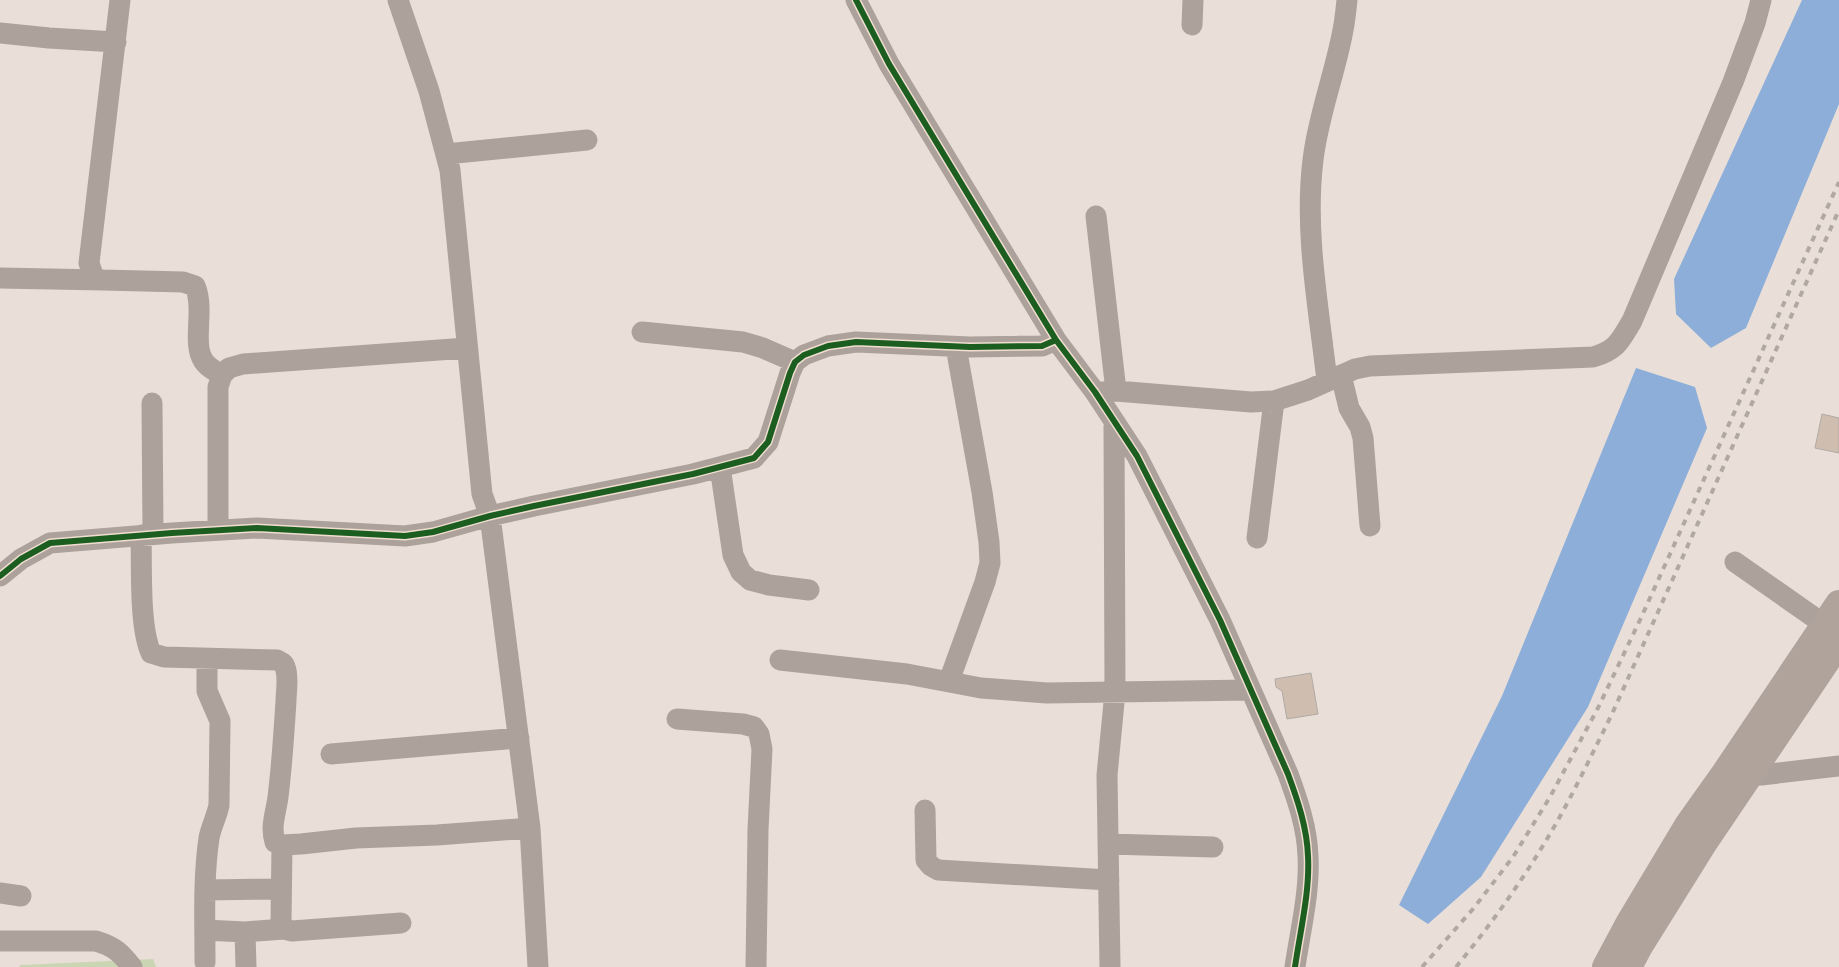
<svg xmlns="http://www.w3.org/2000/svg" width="1839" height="967" viewBox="0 0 1839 967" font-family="'DejaVu Sans',sans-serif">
  <rect width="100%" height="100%" fill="#e9dfd8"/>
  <path fill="#cad6b3" d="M153 959 156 967H19L20 965Z"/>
  <path fill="#8daed9" d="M1802 0H1839V104L1746 328 1711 348 1676 314 1674 279Z
    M1636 368 1695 387 1707 428 1588 707 1481 877 1428 924 1399 905 1502 696Z"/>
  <path fill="#cfbeb0" stroke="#b1aaa4" d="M1822 414 1839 418V453L1815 448Z
    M1311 673 1318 714 1287 719 1282 691 1276 687 1275 679Z"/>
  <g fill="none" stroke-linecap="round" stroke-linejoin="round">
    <path stroke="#ada19c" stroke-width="21" d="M120 0 89 263 94 278 103 280 183 282 195 286C205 309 192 342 203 360 207 367 215 371 222 375
      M398 0 429 91 450 170 482 494 490 516 530 828 538 967
      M856 0 889 64 1056 340 1095 392 1137 456 1220 620 1288 774C1298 801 1307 828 1308 856 1310 892 1300 932 1295 967
      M1192 25 1193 0
      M0 33 49 38 116 42
      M446 154 587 140
      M1096 216 1116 391
      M0 278 103 280
      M642 332 743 342 763 348 795 362
      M1341 375 1349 408 1360 427 1363 438 1370 526
      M1327 381C1319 309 1304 232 1313 160 1318 116 1335 74 1343 30 1345 20 1346 10 1347 0
      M1095 392 1116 391 1251 402 1274 401 1308 390 1355 369 1370 366 1593 357C1617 350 1620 341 1632 321L1733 82 1755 23 1761 0
      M152 403 153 534
      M720 467 733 555 741 572 750 580 769 585 809 590
      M218 530V387L222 375 229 368 243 364 467 348
      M141 535C142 567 139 626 151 653L164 657 277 660C281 662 284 663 285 667 289 677 286 691 286 701 284 733 282 765 278 797 276 813 270 826 275 842L282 845 301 844 356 838 437 835 530 828
      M1257 538 1274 401
      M1735 562 1825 625
      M0 576 21 559 50 543 172 533 257 528 405 536 433 532 490 516 534 506 693 474 754 458 768 442 790 373 795 362 804 355 828 346 856 342 970 347 1042 346 1056 340
      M780 660 907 674 981 688 1047 693 1250 690
      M949 681 985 582 990 563 989 542 982 492 956 347
      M677 719 743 724 754 727 759 734 762 749 758 830 756 967
      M331 754 519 738
      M1738 768 1749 774 1761 775 1839 766
      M925 810 926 860 931 866 938 870 1109 880
      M1108 844 1213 847
      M282 845 281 923 284 929 292 931 401 923
      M205 890 281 889
      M0 893 21 896
      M205 930 245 932 284 929
      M245 932 246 967
      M0 941H96C115 947 120 952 132 967
      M205 962C205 921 203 879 209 838 211 827 217 816 219 805L220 721 207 691V659
      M1110 967 1107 775 1115 692 1114 423"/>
    <path stroke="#afa39c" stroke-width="28" d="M1606 967 1629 924 1689 824 1726 772 1839 604
      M1628 967 1639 946 1702 845 1839 642"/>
    <path stroke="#b1a8a2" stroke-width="4" stroke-dasharray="6 6" stroke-linecap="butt" d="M1422 967 1473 909 1513 857 1550 797 1598 708 1640 620 1839 182
      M1456 967C1489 927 1520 884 1547 839 1571 799 1591 756 1612 714L1839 210"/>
    <g stroke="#f1ded0" stroke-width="9">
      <path id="cycleway" d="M856 0 889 64 1056 340 1095 392 1137 456 1220 620 1288 774C1298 801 1307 828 1308 856 1310 892 1300 932 1295 967
        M0 576 21 559 50 543 172 533 257 528 405 536 433 532 490 516 534 506 693 474 754 458 768 442 790 373 795 362 804 355 828 346 856 342 970 347 1042 346 1056 340"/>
    </g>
    <use href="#cycleway" stroke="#1b5e20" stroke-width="6"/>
  </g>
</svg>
